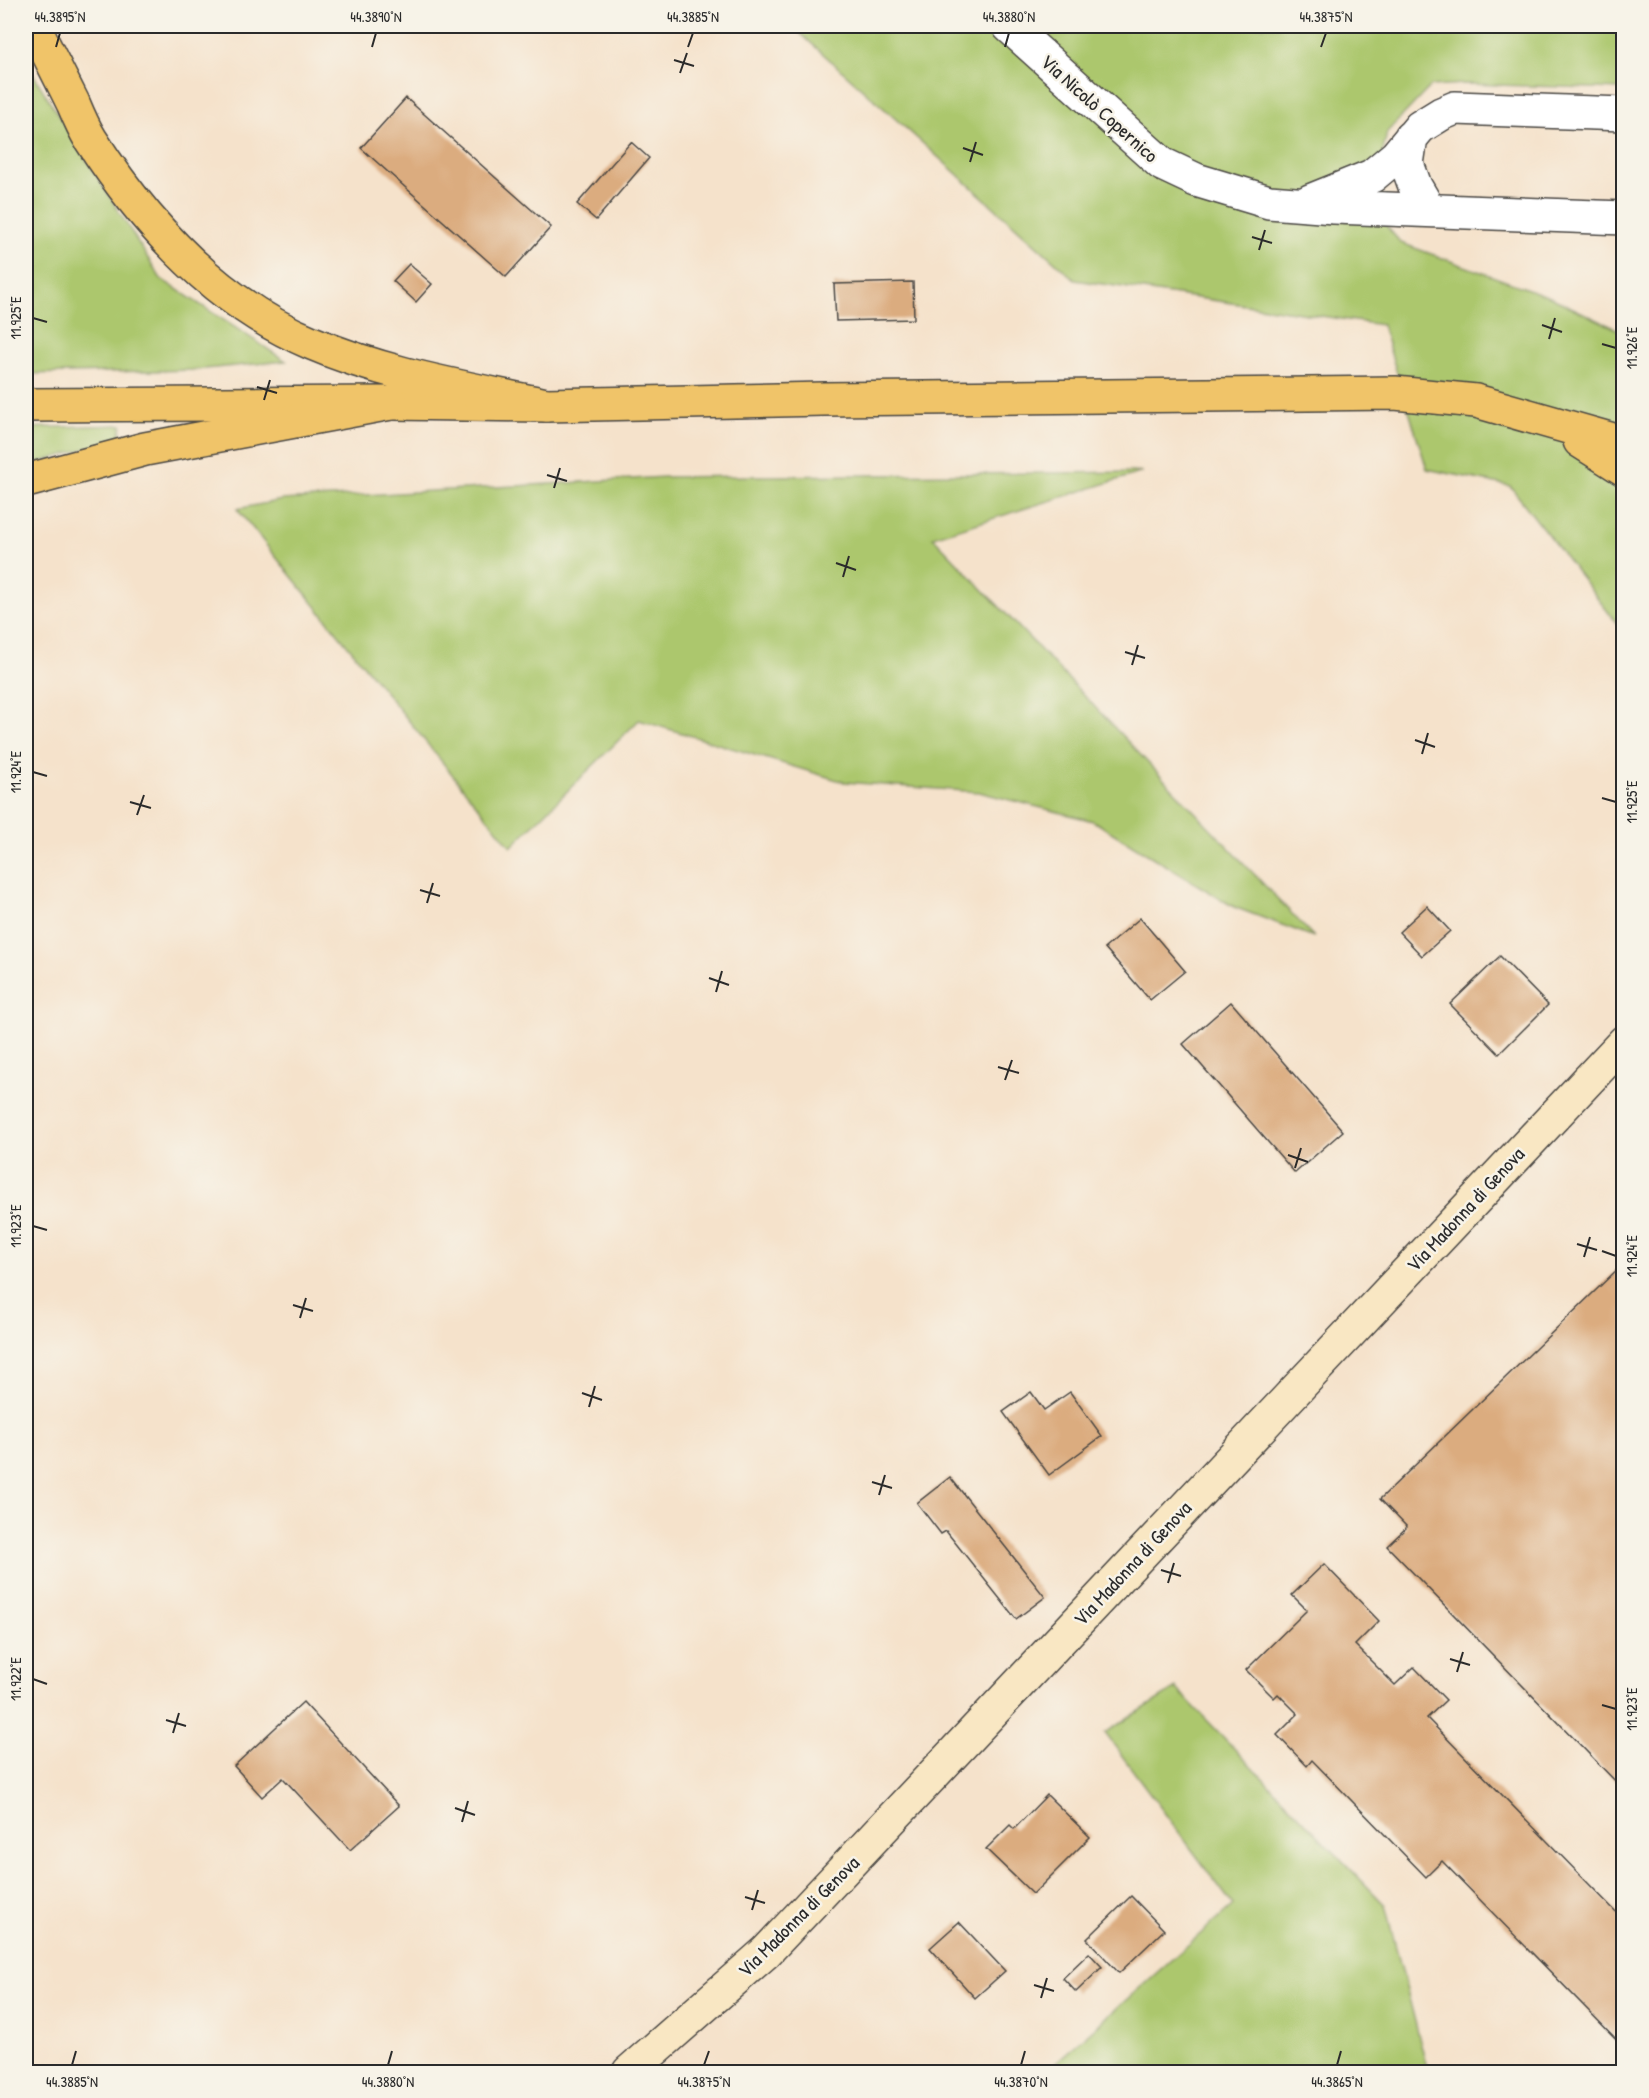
<svg xmlns="http://www.w3.org/2000/svg" width="1649" height="2098" viewBox="0 0 1649 2098" font-family="'Patrick Hand',sans-serif">
  <rect width="100%" height="100%" fill="#f7f3e8"/>
  <filter id="ink" filterUnits="userSpaceOnUse"><feTurbulence type="fractalNoise" baseFrequency=".0167" numOctaves="2"/><feDisplacementMap in="SourceGraphic" scale="12" xChannelSelector="R" yChannelSelector="G"/><feConvolveMatrix kernelMatrix="1 2 1 2 8 2 1 2 1" color-interpolation-filters="sRGB"/></filter>
  <filter id="wash" filterUnits="userSpaceOnUse"><feTurbulence type="fractalNoise" baseFrequency=".008" numOctaves="4" result="noise"/><feDisplacementMap in="SourceGraphic" scale="24" xChannelSelector="R" yChannelSelector="G"/><feGaussianBlur stdDeviation="1.35" result="paint"/><feColorMatrix in="noise" values="0 0 0 0 0 0 0 0 0 0 0 0 0 0 0 0 0 1.4 0 .05"/><feComposite in="paint" operator="in"/></filter>
  <g filter="url(#wash)">
    <rect width="100%" height="100%" fill="#f5e2cb"/>
    <path fill="#acc76d" stroke="#6c794c" stroke-width="1.5" d="M792 26H1623V89L1465 84 1431 86 1387 132 1371 208 1401 243 1550 297 1623 332V631L1510 486 1427 469 1382 325 1075 280Z
      M26 63 161 279 286 361 194 370 26 374Z
      M122 425 119 439 26 466V428Z
      M1143 472 933 537 1314 937 1234 907 1093 821 979 792 844 782 639 720 511 847 237 509 282 500 665 477Z
      M1176 1688 1385 1905 1428 2072H1045L1233 1905 1105 1733Z"/>
    <g id="blocks">
      <path fill="#dbac7f" d="M406 98 551 227 506 277 361 148Z
        M631 142 649 158 596 220 577 204Z
        M409 264 432 284 416 302 393 281Z
        M913 282 914 319 836 321 834 284Z
        M1427 906 1450 931 1422 956 1399 932Z
        M1140 918 1185 971 1150 1000 1105 948Z
        M1500 956 1548 1005 1499 1054 1450 1004Z
        M1231 1002 1343 1131 1295 1173 1183 1044Z
        M1624 1263V1790L1387 1546 1407 1527 1380 1499Z
        M1031 1392 1044 1410 1070 1392 1102 1436 1049 1475 1003 1412Z
        M950 1477 1045 1597 1016 1619 946 1531 941 1534 917 1503Z
        M1324 1564 1379 1621 1355 1645 1395 1685 1414 1667 1446 1700 1427 1718 1624 1920V2047L1442 1861 1426 1877 1312 1760 1307 1766 1277 1735 1298 1714 1278 1694 1274 1698 1246 1670 1307 1610 1292 1595Z
        M303 1702 399 1806 350 1850 283 1778 262 1797 234 1766Z
        M1047 1795 1090 1837 1033 1894 986 1849 1010 1825 1014 1829Z
        M1131 1896 1164 1930 1119 1973 1087 1939Z
        M959 1922 1005 1971 975 1998 930 1948Z
        M1089 1953 1102 1967 1076 1992 1063 1978Z"/>
    </g>
  </g>
  <g filter="url(#ink)">
    <use href="#blocks" fill-opacity="0" stroke="#494643" stroke-width="1.5"/>
    <g fill="none" stroke-linecap="round" stroke-linejoin="round">
      <g stroke="#494643" stroke-width="36">
        <path id="street" d="M1009 26 1162 164 1196 180 1269 202 1334 207 1624 218
          M1411 137 1407 164 1415 186 1429 210
          M1310 201 1372 176 1396 156 1420 127 1441 114 1455 108 1624 114"/>
      </g>
      <g stroke="#494643" stroke-width="36">
        <path id="secondary" d="M629 2072 766 1952 1624 1042"/>
      </g>
      <g stroke="#494643" stroke-width="36">
        <path id="primary" d="M26 405 391 403 546 405 824 399 1395 393 1476 401 1624 443
          M1580 441 1624 469"/>
      </g>
      <g stroke="#494643" stroke-width="36">
        <path id="highway" d="M34 26C47 51 60 77 73 103 78 115 84 129 91 140 145 224 218 304 312 343 386 375 468 388 546 405
          M26 481 145 449 391 403"/>
      </g>
      <use href="#street" stroke="#fff" stroke-width="33"/>
      <use href="#secondary" stroke="#f9e7c3" stroke-width="33"/>
      <use href="#primary" stroke="#f0c469" stroke-width="33"/>
      <use href="#highway" stroke="#f0c469" stroke-width="33"/>
    </g>
  </g>
  <path fill="none" stroke="#2b2b2b" stroke-width="2" d="M56 47 60 33M372 47 376 33M688 47 693 33M1005 47 1009 33M1321 47 1326 33M674 60 694 66M680 73 687 53M963 148 983 155M970 162 976 142M1252 237 1272 243M1259 250 1265 230M33 318 47 322M1542 325 1562 332M1549 339 1555 318M1602 344 1616 348M257 387 277 393M264 400 270 380M547 475 567 481M554 488 560 468M836 563 856 570M843 577 849 556M1125 652 1145 658M1132 665 1138 645M1415 740 1435 747M1422 754 1428 733M33 772 47 776M1602 798 1616 802M130 802 151 808M137 815 144 795M420 890 440 896M427 903 433 883M709 978 729 985M716 992 722 971M998 1067 1019 1073M1005 1080 1012 1060M1288 1155 1308 1162M1295 1168 1301 1148M33 1226 47 1230M1577 1244 1597 1250M1602 1251 1616 1256M1584 1257 1590 1237M293 1305 313 1311M300 1318 306 1298M582 1393 602 1400M589 1407 595 1386M872 1482 892 1488M879 1495 885 1475M1161 1570 1181 1576M1168 1583 1174 1563M1450 1659 1470 1665M1457 1672 1463 1652M33 1679 47 1684M1602 1705 1616 1709M166 1720 186 1726M173 1733 179 1713M455 1808 475 1815M462 1822 468 1801M745 1897 765 1903M752 1910 758 1890M1034 1985 1054 1991M1041 1998 1047 1978M72 2065 76 2051M388 2065 392 2051M704 2065 709 2051M1021 2065 1025 2051M1337 2065 1341 2051"/>
  <g text-anchor="middle" dominant-baseline="central" stroke-width="5" stroke-linejoin="round" paint-order="stroke">
    <g font-size="20" fill="#2b2b2b" stroke="#f7f3e8">
      <text transform="translate(1100 108) rotate(42)">Via Nicolò Copernico</text>
      <text transform="translate(1465 1209) rotate(-47)">Via Madonna di Genova</text>
      <text transform="translate(1132 1563) rotate(-47)">Via Madonna di Genova</text>
      <text transform="translate(798 1916) rotate(-45)">Via Madonna di Genova</text>
    </g>
  </g>
  <rect width="1649" height="2098" fill="none" stroke="#f7f3e8" stroke-width="66"/>
  <rect x="33" y="33" width="1583" height="2032" fill="none" stroke="#2b2b2b" stroke-width="2"/>
  <g font-size="15" text-anchor="middle" fill="#2b2b2b">
    <text x="60" y="22">44.3895°N</text>
    <text x="376" y="22">44.3890°N</text>
    <text x="693" y="22">44.3885°N</text>
    <text x="1009" y="22">44.3880°N</text>
    <text x="1326" y="22">44.3875°N</text>
    <text transform="translate(16 318) rotate(-90)" y="5">11.925°E</text>
    <text transform="translate(1632 348) rotate(-90)" y="5">11.926°E</text>
    <text transform="translate(16 772) rotate(-90)" y="5">11.924°E</text>
    <text transform="translate(1632 802) rotate(-90)" y="5">11.925°E</text>
    <text transform="translate(16 1226) rotate(-90)" y="5">11.923°E</text>
    <text transform="translate(1632 1256) rotate(-90)" y="5">11.924°E</text>
    <text transform="translate(16 1679) rotate(-90)" y="5">11.922°E</text>
    <text transform="translate(1632 1709) rotate(-90)" y="5">11.923°E</text>
    <text x="72" y="2087">44.3885°N</text>
    <text x="388" y="2087">44.3880°N</text>
    <text x="704" y="2087">44.3875°N</text>
    <text x="1021" y="2087">44.3870°N</text>
    <text x="1337" y="2087">44.3865°N</text>
  </g>
</svg>
